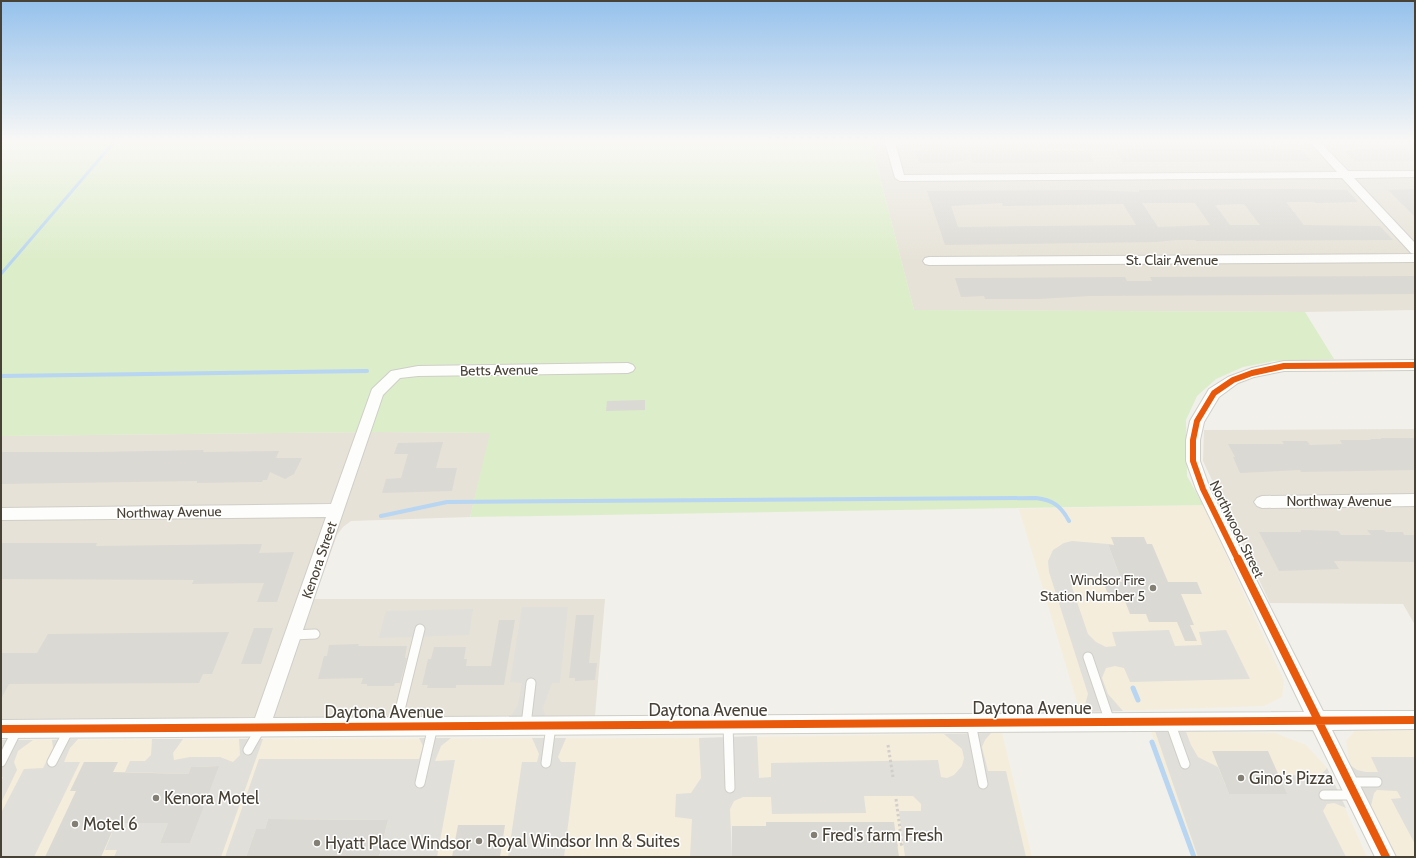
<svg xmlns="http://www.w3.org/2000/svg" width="1416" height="858" viewBox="0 0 1416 858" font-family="Cabin,sans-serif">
  <rect width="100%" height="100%" fill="#f1f0ea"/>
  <path fill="#e6e2d7" d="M871 142H1415V310L1305 312 914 310Z
    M1415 429V625L1403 604 1270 603 1203 461 1204 430Z
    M380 432 491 433 470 517 351 521 343 527 337 535 314 599H605L595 716 1 719V436Z"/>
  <path fill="#f4eddc" d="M1203 505 1284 681 1282 697 1264 706 1080 712 1019 509Z
    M1415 730V857H1397L1350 765 1346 741 1355 731Z
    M1151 731 1275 733 1306 745 1327 768 1367 857H1193Z
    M1002 733 1032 857H1V740L699 738Z"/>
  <path fill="#dcedc9" d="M1 142H871L914 310 1305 312 1334 359 1274 361 1243 367 1216 379 1197 396 1186 420 1187 476 1203 505 470 517 490 433 380 432 1 436Z"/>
  <path fill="#e0dfda" d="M1072 541 1108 544 1120 577 1083 576 1074 580 1072 587 1088 634 1096 642 1106 647 1116 646 1112 632 1169 630 1175 646 1202 645 1199 632 1226 630 1250 679 1130 682 1124 668 1115 666 1106 668 1102 678 1108 694 1123 711 1083 712 1088 694 1049 572 1048 561 1053 550 1064 543Z
    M522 607H568L560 683H552L543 708 545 716H511L518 705 522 683 510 682Z
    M473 609 469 635 379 638 386 611Z
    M1155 731 1186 732 1191 745 1198 757 1218 767 1229 794H1286L1278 774 1319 777 1327 768 1346 808 1334 803 1327 804 1323 811 1346 857H1198Z
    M991 733 985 740 982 747 988 771H1006L1026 857H905L899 811H921V804L913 796H864L866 813 772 814 771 797H743L734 801 730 809 732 857H690L692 819 675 817 676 794 691 793 701 778 699 738 757 736 759 778 771 777V763L938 760 941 777 947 778 954 775 962 766 964 758 962 749 944 734Z
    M419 738H451L441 746 435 761 455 760 437 857H379L388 820 268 819 265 829H256L246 857H225L259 759H419L423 746Z
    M532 738H566L558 757 561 762H576L564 857H508L522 762H537L539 754Z
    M78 739 70 748 64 762H80L34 857H1V813L24 769 43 768 53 748 52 740Z
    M152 739H183L173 753 174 760 190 757H220L233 762 240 755 239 739H263L221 857H114L117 850H105L116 823H168L160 843H190L218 766 191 767 188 774 125 772 130 761H145L151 755Z
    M1 740H33L18 751 14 762 17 770 1 803V781L3 777H1Z
    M1371 757H1415V844L1391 799 1401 798 1397 791 1377 790 1374 793 1371 806 1350 765 1357 770 1366 772H1378Z"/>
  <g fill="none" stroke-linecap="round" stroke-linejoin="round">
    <path stroke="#b8d5f1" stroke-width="3" d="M1 274 114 142"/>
    <path stroke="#b8d5f1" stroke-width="4" d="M1 376 367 371
      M381 516 447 502 1036 498C1053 500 1061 506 1069 521"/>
    <path stroke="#b8d5f1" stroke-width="5" d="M1133 688 1138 700
      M1152 742 1194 857"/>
  </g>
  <path fill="#dbd9d3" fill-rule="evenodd" d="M1388 148H1415V161H1355L1345 151Z
    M1200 149 1302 150 1312 161 1123 162 1116 150Z
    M954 150 1088 151 1094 162 973 163 971 159 948 163H919L915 151Z
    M1290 189 1347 190 1358 202 1315 203 1314 202H1286L1304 225 1380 226 1393 240 1196 241 1195 240H1176L1156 242 945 245 927 191 1087 190 1139 192V190ZM1002 203 1003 206 1123 204 1136 225 958 227 951 206ZM1142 203H1195L1210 225 1158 227ZM1244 204 1260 225H1230L1215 205Z
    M1415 189V217L1388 190Z
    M1415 276V294L1090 296 1038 299H985L984 296 961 297 955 278 1125 277 1127 281H1152L1150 277Z
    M645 400V410L606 411 607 401Z
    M1381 438H1415V470L1301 472 1300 470 1240 473 1233 457H1235L1228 444H1284L1282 441H1307L1310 445 1342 444 1340 440H1371L1370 439H1381Z
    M443 442 436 468H457L452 491 382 493 386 479 401 478 408 454H394L398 443Z
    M204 450 203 452 279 451 276 458H302L294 474 285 479 270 472 267 480H263L262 482 197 483V481L1 484V452H98Z
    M1301 530 1338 531 1341 535H1371L1367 530H1384L1386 532H1403L1404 535H1415V562L1334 561 1339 569 1279 571 1259 532H1301Z
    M1111 537H1144L1147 544H1152L1168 582H1197L1202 594H1181L1194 625H1190L1197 641H1185L1177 622H1149L1146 614H1130L1123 596H1109L1103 582H1122L1108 544 1114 545Z
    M1 543H97L96 546 262 544 259 553 294 552 277 602H257L264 583 192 584 194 580 1 579Z
    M576 615H594L589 663H597L595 680 575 681V678H569Z
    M499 620H515L504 685H456V688H427L428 685H422L428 659H431L434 647H466L464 659H467L466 666H491Z
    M254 628H273L261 664H241Z
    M229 632 212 674H203L199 683 9 684 1 699V653H37L48 634Z
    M359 644 358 646H407L405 658H407L400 683H395L394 686H367V684H361L363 678 318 679 324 656H327L329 645Z
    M1212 751H1268L1287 794H1229Z
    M84 762H118L113 772 188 774 191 767 219 766 190 843H160L168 823H116L101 857H45L76 791H70Z
    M268 819 388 820 379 857H246L256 829H265Z
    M766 822H894L899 857H732V826H766Z
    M458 825H505L500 857H452Z"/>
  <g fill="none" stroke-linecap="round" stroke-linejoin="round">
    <g stroke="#cfcec7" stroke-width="11">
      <path id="lane" d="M293 635 315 634
        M1088 657 1110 722
        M1170 722 1185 764
        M971 723 983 784
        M728 724 730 788
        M526 725 531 683
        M396 726 420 629
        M248 750 260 729
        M1 762 17 730
        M52 762 68 731
        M546 763 551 726
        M1349 782H1377
        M420 783 433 726
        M1324 795H1353"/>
    </g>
    <g stroke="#cfcec7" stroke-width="2">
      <path id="street" d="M885 142H895L904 175 1337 172 1310 142H1320L1348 171H1415V177L1354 178 1415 243V254L1411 253 1342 178 900 181 895 178Z
        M1415 254V262L929 265 925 264 923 261 925 258 929 257Z
        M1415 360V370L1284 371 1254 377 1238 383 1219 397 1204 422 1200 440V461L1210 489 1323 711H1415V729L1332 730 1396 857H1375L1313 730 1 738V720L255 718 326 517 1 520V508L331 504 372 389 391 371 418 366 628 363 633 365 635 368 633 371 628 373 418 376 400 378 383 395 273 718 1304 712 1196 489 1186 461V440L1190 421 1209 389 1228 377 1252 368 1284 361Z
        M1415 494V506L1262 508 1257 506 1254 502 1257 498 1262 496Z"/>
    </g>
    <path stroke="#d2cfcb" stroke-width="3" stroke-dasharray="2.5 2.5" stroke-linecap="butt" d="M888 745 893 777
      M896 799 902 844 897 845"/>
    <use href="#lane" stroke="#fdfdfc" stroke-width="9"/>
    <use href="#street" fill="#fdfdfc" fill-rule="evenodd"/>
    <g stroke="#fff" stroke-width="8">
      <path id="cycleway-far1" d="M1238 560 1203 489 1193 461V440L1197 421 1214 393 1233 380 1252 373 1284 366 1415 365"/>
    </g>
    <g stroke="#fff" stroke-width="10">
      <path id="cycleway" d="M1238 559 1386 857
        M1 729 1415 720"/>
    </g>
    <use href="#cycleway-far1" stroke="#e8590c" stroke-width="6"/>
    <use href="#cycleway" stroke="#e8590c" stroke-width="8"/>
  </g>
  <linearGradient id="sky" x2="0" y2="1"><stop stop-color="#95c1ec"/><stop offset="0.54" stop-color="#f9f8f6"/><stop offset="1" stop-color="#f9f8f6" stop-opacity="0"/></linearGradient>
  <rect width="1416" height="262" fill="url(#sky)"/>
  <g fill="#837f75" stroke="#fff" stroke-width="1.5">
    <circle cx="1153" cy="588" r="4"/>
    <circle cx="1241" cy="778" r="4"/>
    <circle cx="156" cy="798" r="4"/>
    <circle cx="75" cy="824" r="4"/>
    <circle cx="814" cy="835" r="4"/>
    <circle cx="479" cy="841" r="4"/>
    <circle cx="317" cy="843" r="4"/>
  </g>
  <g text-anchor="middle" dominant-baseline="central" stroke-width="3" stroke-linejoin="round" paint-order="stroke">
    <g font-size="14" fill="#484236" stroke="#fff">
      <text x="1172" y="260">St. Clair Avenue</text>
      <text transform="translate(499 370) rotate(-1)">Betts Avenue</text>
      <text x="1339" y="501">Northway Avenue</text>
      <text transform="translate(169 512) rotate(-1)">Northway Avenue</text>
      <text transform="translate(1237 529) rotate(64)">Northwood Street</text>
      <text transform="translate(319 560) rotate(-71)">Kenora Street</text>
    </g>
    <g font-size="14" fill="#484236" stroke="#fff" text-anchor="end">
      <text x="1145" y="580">Windsor Fire<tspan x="1145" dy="16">Station Number 5</tspan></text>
    </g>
    <g font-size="17" fill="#484236" stroke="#fff">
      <text x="1032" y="708">Daytona Avenue</text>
      <text x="708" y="710">Daytona Avenue</text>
      <text x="384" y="712">Daytona Avenue</text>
    </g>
    <g font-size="17" fill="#484236" stroke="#fff" text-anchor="start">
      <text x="1249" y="778">Gino's Pizza</text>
      <text x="164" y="798">Kenora Motel</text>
      <text x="83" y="824">Motel 6</text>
      <text x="822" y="835">Fred's farm Fresh</text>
      <text x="487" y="841">Royal Windsor Inn &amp; Suites</text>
      <text x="325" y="843">Hyatt Place Windsor</text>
    </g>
  </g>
  <rect width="1416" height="858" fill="none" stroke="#484236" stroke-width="4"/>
</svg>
